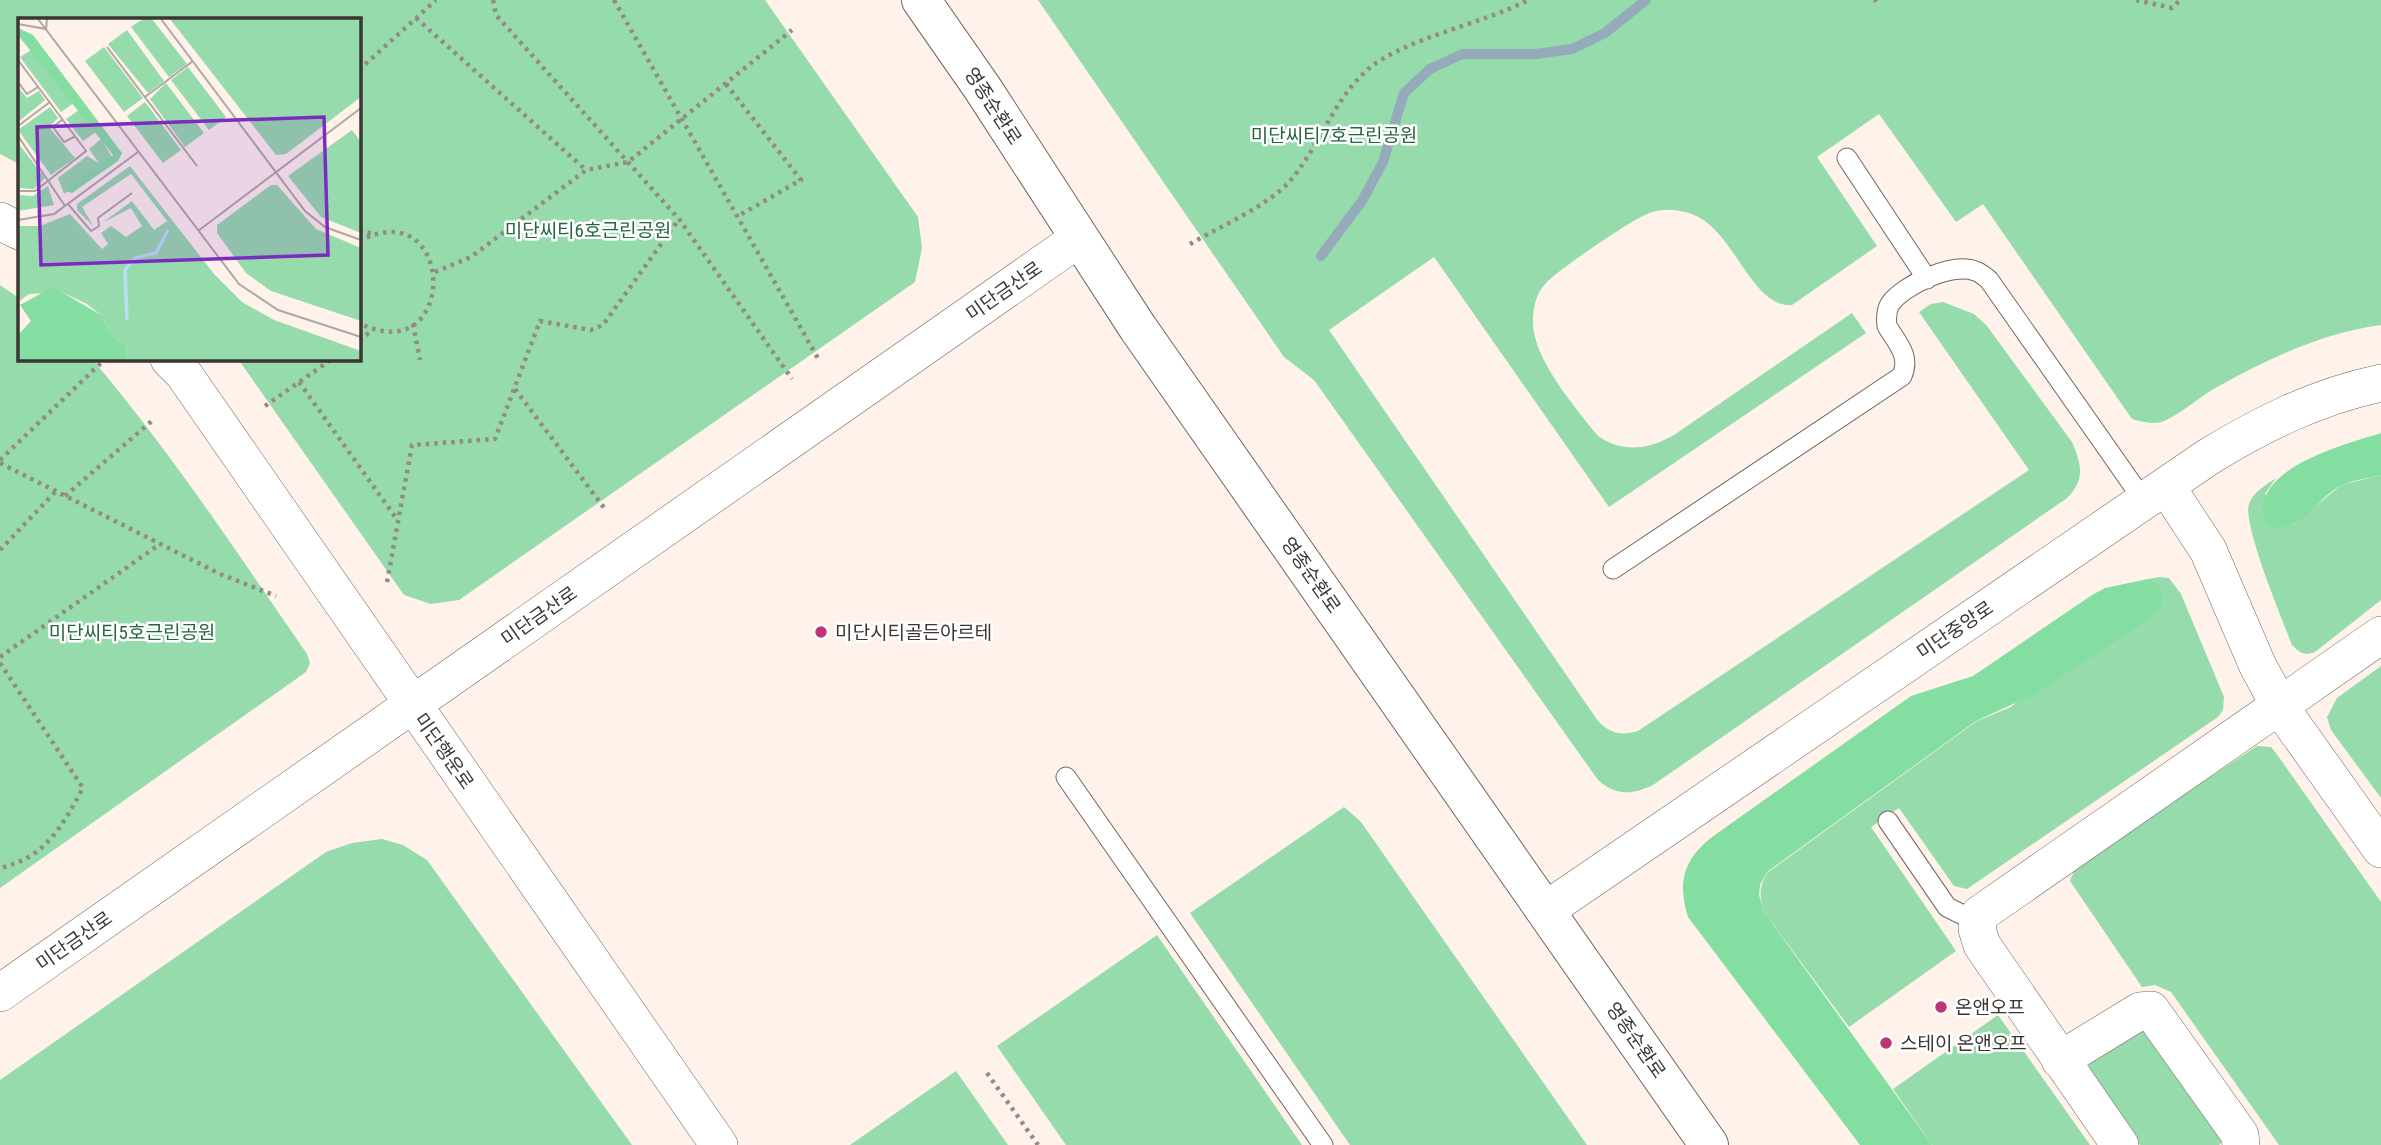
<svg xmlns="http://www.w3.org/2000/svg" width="2381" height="1145" viewBox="0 0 2381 1145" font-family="'Roboto Condensed','Noto Sans KR',sans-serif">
  <rect width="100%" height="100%" fill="#fef2eb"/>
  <path fill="#95dbab" d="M0 0H765L918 217 922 248 915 282 459 600 431 604 404 595 238 359H359V19H19V164L0 154Z
    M1038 0H2381V325C2325 332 2267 359 2219 386 2200 396 2183 413 2164 421 2153 425 2143 422 2132 419L1983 204 1956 222 1879 114 1817 157 1877 246 1792 305C1750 308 1734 226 1689 213 1677 209 1660 208 1647 214 1630 221 1559 269 1546 283 1536 293 1533 308 1533 322 1532 357 1576 409 1598 436 1623 453 1648 450 1674 435L1852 313 1866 333 1609 507 1434 257 1329 330 1598 721C1611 734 1621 736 1638 731L2029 470 1919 312 1931 304 1943 302 1974 314 1987 326 2072 442C2082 465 2085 480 2067 498L1653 785C1632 795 1616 796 1598 780L1314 380 1284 357Z
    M0 285 19 298V359H92C171 452 238 554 307 654L310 663 306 672 0 888Z
    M2381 475V600L2315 652C2304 656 2300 653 2292 645 2283 621 2242 524 2249 504 2253 492 2266 485 2276 478L2265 494 2293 525 2341 485Z
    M2160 577 2169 578 2181 594 2224 697 2223 710 2218 717 1967 889 1954 886 1899 808 1871 827 1956 951 1849 1027 1764 912C1759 895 1759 888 1767 873L1977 721 2011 707 2157 582 2148 579Z
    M2381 666V798L2331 730 2327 717 2337 698Z
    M2257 746 2271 747 2276 753 2381 902V1145H2279L2171 992 2155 985 2142 987 2070 881 2076 866Z
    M1344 807 1361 822 1587 1145H1350L1190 913Z
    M382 839 403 845 427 860 632 1145H0V1080L326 852 352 843Z
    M1157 935 1302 1145H1066L997 1046Z
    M1998 1015 2090 1145H1932L1893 1089Z
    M2140 1031 2146 1032 2222 1142 2219 1145H2140L2090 1076 2089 1064Z
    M956 1071 1008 1145H850Z"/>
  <path fill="#84dea2" d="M2381 433V475C2369 478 2354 480 2342 485 2315 498 2302 537 2266 525 2244 470 2343 445 2381 433Z
    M2148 579 2157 582 2162 591V605L2151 618 2035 694 1976 721 1767 872 1760 885 1759 895 1764 912 1932 1145H1860L1688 917C1677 882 1684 859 1712 837L1911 696 1973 676 2092 595 2105 588Z"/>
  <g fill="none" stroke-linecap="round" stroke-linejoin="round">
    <path stroke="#95abbb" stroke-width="10" d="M1321 256 1362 201 1383 162 1404 93 1430 69 1462 54H1536L1572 49 1605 33 1646 0"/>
    <g stroke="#73675e" stroke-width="21">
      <path id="service" d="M1847 158 1927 279
        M1613 569 1902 376C1911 356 1897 343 1887 326 1886 318 1886 311 1890 304 1903 285 1953 262 1975 271 1980 272 1985 277 1989 280L2144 501
        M1066 777 1323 1145
        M1888 821 1947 907 1977 922"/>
    </g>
    <g stroke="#73675e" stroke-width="38">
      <path id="minor" d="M0 221 19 231
        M169 359 183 373 719 1145
        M2166 486 2208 550 2257 664 2280 707 2381 849
        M1546 910 2208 457C2262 424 2318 396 2381 383
        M0 993 1078 239
        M2060 1060 2140 1011 2151 1010 2240 1135 2241 1145
        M2120 1145 1982 945 1977 929 1980 914 2381 635"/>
    </g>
    <g stroke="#73675e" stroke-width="40">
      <path id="secondary" d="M921 0 983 89 1138 328 1709 1145"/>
    </g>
    <path stroke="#938b86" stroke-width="4.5" stroke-dasharray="3.5 5" stroke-linecap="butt" d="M493 0 496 15 679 219 792 379
      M614 0 819 360
      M1875 0 1876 2
      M2136 0 2172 8 2180 0
      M416 18 586 170
      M359 70 436 0
      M726 84 801 180 738 216
      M359 232 372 233
      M359 241C457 190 459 373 359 323
      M1190 244C1219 227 1268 206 1290 181 1319 147 1333 101 1366 71 1401 39 1483 24 1528 0
      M435 272 471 257 586 170 628 162 792 30
      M413 324 420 360
      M359 340 373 330
      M299 382 396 518
      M515 389 605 509
      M265 406 332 359
      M0 460 104 360
      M0 463 220 574 276 596
      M65 496 153 420
      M0 550 56 491
      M387 582 412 445 495 439 540 321 591 330 603 325 679 219
      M0 657 160 544
      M0 663 83 788C61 827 47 857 0 868
      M987 1073 1038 1145"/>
    <use href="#service" stroke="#fff" stroke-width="19"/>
    <use href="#minor" stroke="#fff" stroke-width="37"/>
    <use href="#secondary" stroke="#fff" stroke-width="38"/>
  </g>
  <g fill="#be3573" stroke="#fff" stroke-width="2.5">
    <circle cx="821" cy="632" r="7"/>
    <circle cx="1941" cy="1007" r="7"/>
    <circle cx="1886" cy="1043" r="7"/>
  </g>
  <g text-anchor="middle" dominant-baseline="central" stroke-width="5" stroke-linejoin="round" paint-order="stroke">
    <g font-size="19" fill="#3b3632" stroke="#fff">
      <text transform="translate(993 106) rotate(57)">영종순환로</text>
      <text transform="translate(1004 291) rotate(-35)">미단금산로</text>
      <text transform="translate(1311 575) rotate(55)">영종순환로</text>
      <text transform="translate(539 616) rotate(-35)">미단금산로</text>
      <text transform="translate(1955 630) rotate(-34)">미단중앙로</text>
      <text transform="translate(444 751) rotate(55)">미단행운로</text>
      <text transform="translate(74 941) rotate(-35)">미단금산로</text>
      <text transform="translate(1636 1040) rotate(55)">영종순환로</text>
    </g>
    <g font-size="19" fill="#26663f" stroke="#fff">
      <text x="1334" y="135">미단씨티7호근린공원</text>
      <text x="588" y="230">미단씨티6호근린공원</text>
      <text x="132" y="632">미단씨티5호근린공원</text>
    </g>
    <g font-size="19" fill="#3b3632" stroke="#fff" text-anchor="start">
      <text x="835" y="632">미단시티골든아르테</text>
      <text x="1955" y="1007">온앤오프</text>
      <text x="1900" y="1043">스테이 온앤오프</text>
    </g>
  </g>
  <g transform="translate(18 18)">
    <rect width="343" height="343" fill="#fef2eb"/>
    <path d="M125 1H134L169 46 151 59 113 9ZM152 1H343V79L268 136 258 137ZM109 12 146 63 130 75 90 26ZM86 29 125 80 106 94 67 43ZM15 31 56 85 43 94 2 39ZM170 49 208 99 191 112 153 62ZM148 65 186 115 167 129 132 81ZM0 69 9 80 21 73 27 82 0 104ZM127 84 163 132 145 145 109 98ZM32 89 40 100 31 109 57 140 33 157 0 112ZM61 92 78 114 65 123 48 101ZM334 112 343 124V215L303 199 270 158ZM83 121 94 139 46 176 40 160 69 138 81 145 71 131ZM0 125 27 160 16 171 0 170ZM112 148 196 256 224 284 256 302 343 333V342H109L108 326 95 319 83 297 69 286 35 270 29 275 11 276 0 284V208H22L52 196 84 231 90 226 83 215 93 208 108 219 124 208 113 190 84 205 114 183 136 212 149 203 113 156 64 189 76 209 59 192V186ZM253 167H259L298 211 343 230V303L253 273 228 255 199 215V207ZM30 168 36 187 0 193V177L15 178Z" fill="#95dbab"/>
    <path d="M0 10 15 17 104 135 100 143 54 175 47 173 95 137 0 17ZM35 269 83 297 95 319 108 326 109 342H0V317L13 303 2 287Z" fill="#84dea2"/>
    <path fill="none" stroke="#bcddf6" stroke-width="3.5" d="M109 302 107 252 117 240 138 235 150 212"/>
    <path fill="none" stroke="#b0a7a1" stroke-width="2" d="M20 1 221 266 260 292 343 319M143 1 287 193 307 209 343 222M0 6 28 11 29 1M89 29 179 148M0 42 68 133 17 173H0M0 64 9 76 20 69M127 79 175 43M45 101 35 109 46 124 58 118M0 108 32 84M0 118 47 188M50 186 73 213 81 208 80 200 114 175M0 202 36 196 120 134M180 213 343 90"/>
    <path fill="#7b2cbf" fill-opacity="0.15" stroke="#7b2cbf" stroke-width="3.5" d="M306 99 310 237 23 247 19 109Z"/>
    <rect width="343" height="343" fill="none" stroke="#3b3632" stroke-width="3.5"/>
  </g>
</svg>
